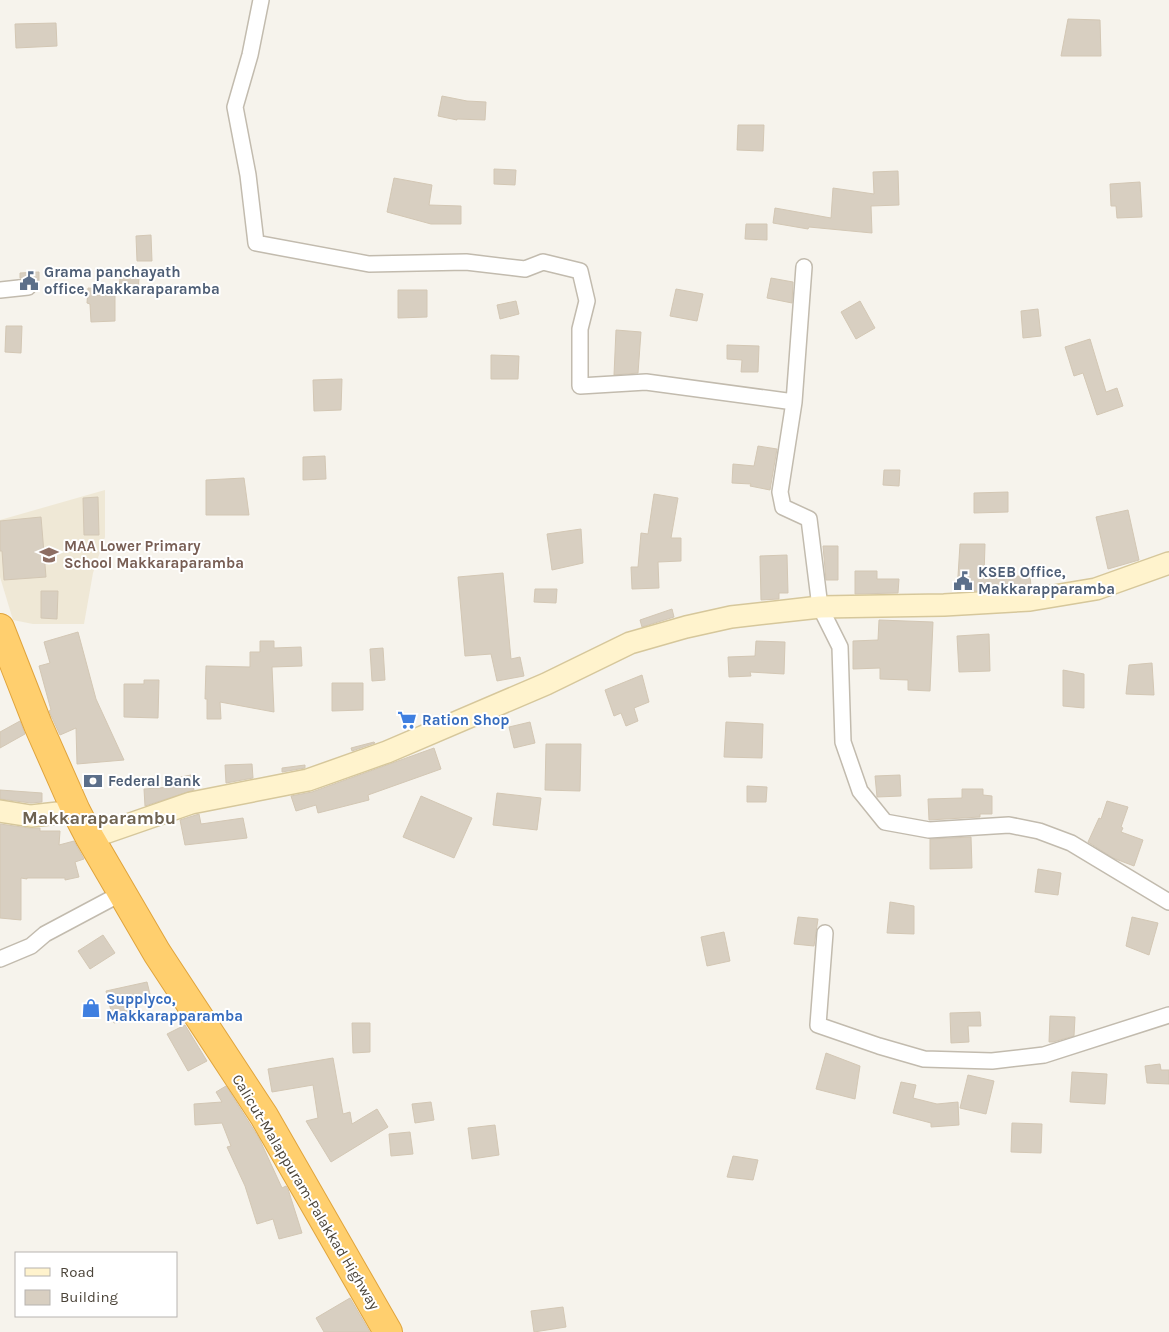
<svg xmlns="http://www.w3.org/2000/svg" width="1169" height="1332" viewBox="0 0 1169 1332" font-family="Karla,sans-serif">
  <rect width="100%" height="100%" fill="#f6f3ec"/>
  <path fill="#efe8d6" d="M105 490V537L93 573 84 624H33L13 620 0 577V520Z"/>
  <path fill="#d8cfc1" stroke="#d3c7b4" d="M1068 19 1100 20 1101 56H1061Z
    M56 23 57 46 16 48 15 24Z
    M442 96 467 101 486 102 485 120 457 119V120L438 116Z
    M738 125H764L763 151 737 150Z
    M494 169 516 170 515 185 494 184Z
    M898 171 899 205 871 206 872 233 809 227 808 229 773 223 775 208 831 218 833 188 874 194 873 172Z
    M394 178 432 185 429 205 461 206V224H431L387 212Z
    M1140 182 1142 217 1117 218 1116 206H1111L1110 184Z
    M746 224H767V240L745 239Z
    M151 235 152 261H137L136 236Z
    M39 272V290H37L36 282 32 279 20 278V273Z
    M120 277 139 278 138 291 119 290Z
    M771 278 793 282 792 303 767 298Z
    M88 288 115 290V321L91 322 90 304 87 303Z
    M676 289 703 294 697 321 670 316Z
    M398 290H427V317L398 318Z
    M516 301 519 314 500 319 497 305Z
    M860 301 875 328 856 339 841 312Z
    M1038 309 1041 336 1023 338 1021 311Z
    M6 326H22L21 353 5 352Z
    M616 330 641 332 638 373 614 375Z
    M1090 339 1106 392 1117 388 1123 406 1097 415 1083 373 1074 376 1065 347Z
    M727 345 759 346 758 372H741L742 360 727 359Z
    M491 355 519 356 518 379H491Z
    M342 379 341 410 314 411 313 380Z
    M758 446 777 449 770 490 750 486 751 484 732 483 733 464 754 466Z
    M325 456 326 479 303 480V457Z
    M884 470H900L899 486 883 485Z
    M244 478 249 515H206V480Z
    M1008 492V512L974 513V493Z
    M654 494 678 498 671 538H681V561L658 562 659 588 632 589 631 567H638L641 533 648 534Z
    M98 497 99 535H84L83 498Z
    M1128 510 1139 560 1108 569 1096 517Z
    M41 517 46 577 4 580 2 551H0V521Z
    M581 529 583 563 552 570 547 534Z
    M960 544H985L984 576H987V579L1030 575 1031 587 957 592Z
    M823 546H838V580H826Z
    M787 555 788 593H779V599L761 600 760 556Z
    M855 571H877V579H899L898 593 855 594Z
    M503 573 511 659 520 657 524 676 497 681 491 654 465 656 458 577Z
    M535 589H557L556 603 534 602Z
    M41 591H58L57 619 41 618Z
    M672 609 674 617 642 627 640 620Z
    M879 620 933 622 930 691 908 690V680L880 679V668L853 669V641L878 640Z
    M78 632 96 699 124 760 77 764 76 728 60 735 49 711 51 710 39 666 50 663 44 642Z
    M989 634 990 671 959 672 957 636Z
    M260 641H274V648L301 647 302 666 272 667 274 712 220 702 221 719H207V699H205L206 666 250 667V652H260Z
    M756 641 785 642 784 674 750 672 751 676 729 677 728 657 755 656Z
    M383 648 385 680 372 681 370 649Z
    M1152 663 1154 695 1126 694 1129 665Z
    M1063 670 1084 674V708L1063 706Z
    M642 675 649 702 634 708 638 721 626 726 621 713 614 716 605 690Z
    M144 680H159L158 718 124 717V684H144Z
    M332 683H363V710L332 711Z
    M20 721 25 734 0 748V732Z
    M530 722 535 743 514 748 509 727Z
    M726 722 763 724 762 758 724 757Z
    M374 742 375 743 352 751 351 748Z
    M546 744H581L580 791 545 790Z
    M434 748 441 769 368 795 369 800 318 813 316 805 296 811 291 796 312 792Z
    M252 764 253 778 226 783 225 765Z
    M305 765V768L282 772V768Z
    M191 775 194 790 145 806 144 789 171 787V779Z
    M900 775 901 796 877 797 875 776Z
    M747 786 767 787 766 802H747Z
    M962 789H983V795L992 796V814H980V817L929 820 928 799 962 798Z
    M0 790 42 793V802L31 803 0 799Z
    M497 793 541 798 537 830 493 825Z
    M421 796 472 818 454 858 403 837Z
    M1107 801 1128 807 1121 827 1123 828 1121 832 1143 840 1134 866 1113 858 1088 842 1099 818 1101 819Z
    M199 814 201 824 243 818 247 838 185 845 180 820Z
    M0 824 29 828H40V831H60L59 845 74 841 84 859 75 862 79 877 65 880V878H27V879L21 878V920L0 918Z
    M971 837 972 868 930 869V839Z
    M1038 869 1061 873 1058 895 1035 892Z
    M890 902 914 906V934L887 933Z
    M798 917 818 919 814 946 794 944Z
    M1132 917 1158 923 1149 955 1126 946Z
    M724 932 730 961 707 966 701 937Z
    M103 935 115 953 90 969 78 951Z
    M147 982 151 998 126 1004 130 1019 114 1023 106 991Z
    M980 1012 981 1026H968L969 1042 951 1043 950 1013Z
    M1050 1016 1075 1017 1074 1036 1053 1042H1049Z
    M352 1023H370V1052L353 1053Z
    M185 1025 207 1061 188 1071 167 1034Z
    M826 1053 860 1066 855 1099 816 1089Z
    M333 1058 343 1114 350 1112 352 1124 377 1109 388 1127 331 1162 306 1121 318 1118 313 1085 272 1092 268 1069Z
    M1160 1064 1161 1070H1169V1084L1147 1083 1145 1066Z
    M1072 1072 1107 1074 1105 1104 1070 1102Z
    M968 1075 994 1081 986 1114 960 1108Z
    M901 1082 916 1085 913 1098 937 1104 958 1102 959 1125 931 1127V1123L893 1113Z
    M226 1086 259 1138 282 1188 286 1186 288 1189 302 1233 279 1239 273 1219 257 1224 245 1186 227 1147 231 1146 222 1123 195 1125 194 1104 222 1102 216 1092Z
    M431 1102 434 1120 415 1123 412 1104Z
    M1012 1123 1042 1124 1041 1153 1011 1152Z
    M495 1125 499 1155 472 1159 468 1128Z
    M410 1132 413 1154 391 1156 389 1134Z
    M733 1156 758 1160 753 1180 727 1177Z
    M350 1298 370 1332H324L316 1318Z
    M563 1307 566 1327 534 1332 531 1311Z"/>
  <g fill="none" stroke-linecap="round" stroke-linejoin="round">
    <g stroke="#c2bbae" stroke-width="18">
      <path id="street" d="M261 0 250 55 235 107 248 175 256 243 369 264 466 262 525 269 543 262 580 271 587 301 580 329V386L646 382 794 402 780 492 783 507 809 519 820 607 840 647 843 742 860 791 885 822 929 830 1009 825 1039 831 1071 843 1169 902
        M0 290 28 287
        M794 402 804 267
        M825 933 818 1025 879 1046 924 1059 992 1061 1044 1055 1169 1015
        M0 959 31 946 45 934 122 893"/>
    </g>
    <g stroke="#d6c79b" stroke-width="24">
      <path id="secondary" d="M0 811 31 816 76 811
        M90 838 191 803 308 780 387 752 546 684 630 643 686 627 731 617 820 607 944 605 1030 600 1096 589 1169 563"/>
    </g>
    <g stroke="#e0a43c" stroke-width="30">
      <path id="highway" d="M0 628 38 725 76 811 90 838 157 953 264 1116 388 1332"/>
    </g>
    <use href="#street" stroke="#fff" stroke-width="15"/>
    <use href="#secondary" stroke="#fff3cd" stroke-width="21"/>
    <use href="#highway" stroke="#ffcf6e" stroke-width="28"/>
  </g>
  <defs>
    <g id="civic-bare" transform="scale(1.5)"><path d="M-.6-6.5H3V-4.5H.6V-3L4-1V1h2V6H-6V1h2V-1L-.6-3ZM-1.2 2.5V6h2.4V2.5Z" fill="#5c6f8a" stroke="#fff" stroke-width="2.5" paint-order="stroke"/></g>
    <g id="school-bare" transform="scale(1.5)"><path d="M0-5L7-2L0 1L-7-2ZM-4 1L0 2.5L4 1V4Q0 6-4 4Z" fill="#8d6e63" stroke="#fff" stroke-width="2.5" paint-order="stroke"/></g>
    <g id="supermarket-bare" transform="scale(1.5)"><path d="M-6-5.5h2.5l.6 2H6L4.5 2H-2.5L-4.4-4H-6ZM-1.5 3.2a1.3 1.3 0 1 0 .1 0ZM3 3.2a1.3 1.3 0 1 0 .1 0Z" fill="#3f7fe0" stroke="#fff" stroke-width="2.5" paint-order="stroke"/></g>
    <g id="bank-bare" transform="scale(1.5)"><path d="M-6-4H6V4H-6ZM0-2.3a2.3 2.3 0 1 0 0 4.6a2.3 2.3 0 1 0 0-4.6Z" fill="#5c6f8a" stroke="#fff" stroke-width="2.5" paint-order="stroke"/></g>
    <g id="shop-bare" transform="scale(1.5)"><path d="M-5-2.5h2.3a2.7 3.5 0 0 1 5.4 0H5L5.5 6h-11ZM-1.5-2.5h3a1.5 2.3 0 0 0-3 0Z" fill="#3f7fe0" stroke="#fff" stroke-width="2.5" paint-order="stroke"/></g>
  </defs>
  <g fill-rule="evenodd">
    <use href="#civic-bare" x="29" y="281"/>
    <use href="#school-bare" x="49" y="555"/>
    <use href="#civic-bare" x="963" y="581"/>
    <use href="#supermarket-bare" x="407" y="720"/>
    <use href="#bank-bare" x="93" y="781"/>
    <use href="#shop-bare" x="91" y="1008"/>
  </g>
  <g text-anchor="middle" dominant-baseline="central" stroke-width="4" stroke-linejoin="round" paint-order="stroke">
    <g font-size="15" font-weight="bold" fill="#4e5e75" stroke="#fff" text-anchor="start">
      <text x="44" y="272">Grama panchayath<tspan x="44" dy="17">office, Makkaraparamba</tspan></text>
      <text x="978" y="572">KSEB Office,<tspan x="978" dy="17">Makkarapparamba</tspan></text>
      <text x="108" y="781">Federal Bank</text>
    </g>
    <g font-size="15" font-weight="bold" fill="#785e54" stroke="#fff" text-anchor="start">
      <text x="64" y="546">MAA Lower Primary<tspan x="64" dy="17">School Makkaraparamba</tspan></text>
    </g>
    <g font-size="15" font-weight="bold" fill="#366cbe" stroke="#fff" text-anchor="start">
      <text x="422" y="720">Ration Shop</text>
      <text x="106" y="999">Supplyco,<tspan x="106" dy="17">Makkarapparamba</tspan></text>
    </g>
    <g font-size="15" fill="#4b4439" stroke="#fff">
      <text transform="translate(306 1192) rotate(59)">Calicut-Malappuram-Palakkad Highway</text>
    </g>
    <g font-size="18" font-weight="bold" fill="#6e6250" stroke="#fff">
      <text x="99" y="818">Makkaraparambu</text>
    </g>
  </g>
  <rect x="15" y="1252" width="162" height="65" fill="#ffffff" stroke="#b7b4b0"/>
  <rect x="25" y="1268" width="25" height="8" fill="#fff3cd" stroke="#b7b4b0"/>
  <text x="60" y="1277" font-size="15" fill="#4b4439">Road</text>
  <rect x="25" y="1290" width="25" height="15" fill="#d8cfc1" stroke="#b7b4b0"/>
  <text x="60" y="1302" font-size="15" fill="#4b4439">Building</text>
</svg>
